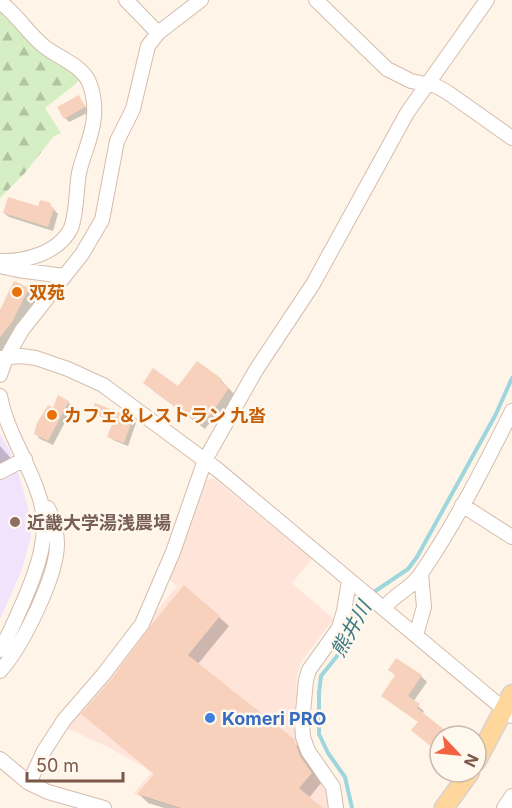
<svg xmlns="http://www.w3.org/2000/svg" width="512" height="808" viewBox="0 0 512 808" font-family="Inter,'Noto Sans JP',sans-serif">
  <defs>
    <pattern id="forest-firs" width="22" height="20" patternUnits="userSpaceOnUse" patternTransform="scale(1.5)"><rect width="22" height="20" fill="#d6eec3"/><path d="M5 1l3.5 6h-7zM16 11l3.5 6h-7z" fill="#b3c4a0"/></pattern>
  </defs>
  <rect width="100%" height="100%" fill="#fef4e7"/>
  <path fill="#ffe4da" d="M213 478 312 559 292 583 334 619 301 662 297 676 296 708V719L325 789 329 808H178L133 794 151 773 143 766 104 745 62 726 177 586 168 578 207 480Z"/>
  <path fill="#f1e3fb" d="M0 434 9 449 21 481 28 508 31 536 21 572 0 619Z"/>
  <path fill="url(#forest-firs)" d="M0 8C23 33 44 60 76 73L78 82 45 108 61 133 54 136 24 174 0 198Z"/>
  <path fill="#0003" d="M79 97 89 112 69 122 65 118Z
    M50 205 58 214 53 231 9 217 4 213 39 208Z
    M28 289 37 299 21 331 0 358V314Z
    M221 380 235 395 216 423 212 420 205 429 151 389H179Z
    M68 402 73 407 53 445 40 439 36 434 54 410Z
    M93 412 132 419 136 423 128 446 113 440 109 436 114 424Z
    M0 446 15 463 0 477Z
    M219 617 229 626 198 664 304 751 310 767 321 783 309 798 321 808H164L148 803 139 794 156 775 83 714Z
    M390 670 421 676 427 682 413 702 424 711 422 714 440 736V753L419 723 396 676Z"/>
  <g fill="none" stroke-linecap="round" stroke-linejoin="round">
    <path stroke="#9ed6dd" stroke-width="4" d="M371 594 408 569 417 557 496 414 512 378
      M352 808 345 777 328 753 319 734V693L321 676 346 645 362 605 366 599"/>
  </g>
  <path fill="#f7d1bc" d="M79 95 85 107 64 119 57 107Z
    M8 197 38 206 40 200 51 203 50 206 54 208 48 227 3 213Z
    M14 281 29 288 12 322 0 337V310Z
    M197 361 222 379 220 381 229 388 209 417 205 414 198 423 143 383 153 368 178 386Z
    M58 395 69 401 48 441 34 434 37 423 48 405 53 408Z
    M95 403 133 418 124 443 107 437 113 422 91 412Z
    M184 585 220 616 188 655 294 739 300 756 312 773 299 788 323 808H181L137 794 154 774 81 714 110 681 152 624Z
    M396 658 422 675 408 696 420 704 417 708 452 736H440V754L411 730 418 722 381 696 395 675 388 670Z"/>
  <g fill="none" stroke-linecap="round" stroke-linejoin="round">
    <g stroke="#d4bdae" stroke-width="16">
      <path id="minor" d="M126 0 158 33
        M316 0 387 69 411 81 436 86 447 92 512 138
        M0 2C18 15 28 34 45 47 59 58 79 64 88 80 93 90 95 105 94 116 93 136 83 154 79 173 76 189 77 213 71 228 59 253 25 262 0 261
        M4 267 18 270 64 276
        M0 358 21 356 36 358 68 369 103 385 218 470 512 716
        M0 375 6 358 22 330 82 254 102 220 117 141 133 109 148 46 158 33 201 0
        M0 396C6 429 26 458 37 490 53 530 38 568 22 605 15 620 9 636 0 650
        M0 472 25 459
        M462 505 512 537
        M384 609C393 594 410 590 420 575 455 524 484 467 512 411
        M416 635 424 607 421 574
        M0 671C22 647 57 576 57 544 57 532 53 519 48 508
        M0 759 29 783 48 792 104 808
        M29 783 44 751 64 720 103 675 142 624 173 552 205 460 256 370 313 284 407 113 487 0
        M336 808 333 787 308 751 303 737 302 723 306 680 309 670 339 628 344 611 349 581
        M504 808 512 796"/>
    </g>
    <g stroke="#dad0cc" stroke-width="21">
      <path id="major" d="M476 762 512 694
        M444 808 470 772"/>
    </g>
    <use href="#minor" stroke="#fff" stroke-width="14"/>
    <use href="#major" stroke="#ffd79d" stroke-width="18"/>
  </g>
  <g fill="#e8710a" stroke="#fff8ef" stroke-width="2">
    <circle cx="17" cy="292" r="6"/>
    <circle cx="52" cy="415" r="6"/>
  </g>
  <circle fill="#8d6e63" stroke="#fff8ef" stroke-width="2" cx="15" cy="522" r="6"/>
  <circle fill="#3f7fe0" stroke="#fff8ef" stroke-width="2" cx="210" cy="718" r="6"/>
  <g text-anchor="middle" dominant-baseline="central" stroke-width="5" stroke-linejoin="round" paint-order="stroke">
    <g font-size="18" font-weight="bold" fill="#c56008" stroke="#fff8ef" text-anchor="start">
      <text x="29" y="292">双苑</text>
      <text x="64" y="415">カフェ＆レストラン 九沓</text>
    </g>
    <g font-size="18" font-weight="bold" fill="#785e54" stroke="#fff8ef" text-anchor="start">
      <text x="27" y="522">近畿大学湯浅農場</text>
    </g>
    <g font-size="18" font-weight="bold" fill="#366cbe" stroke="#fff8ef" text-anchor="start">
      <text x="222" y="718">Komeri PRO</text>
    </g>
    <g font-size="20" font-style="italic" fill="#3a7882" stroke="#fff8ef">
      <text transform="translate(351 629) rotate(-61)">熊井川</text>
    </g>
  </g>
  <g transform="translate(458 754) rotate(116)"><circle r="28" fill="#fff8ef" stroke="#cab8ac" stroke-width="1.5"/>
  <path d="M0-4.5L10 22L0 15L-10 22Z" fill="#f36241"/>
  <text y="-9" font-size="16" font-weight="bold" text-anchor="middle" fill="#7b5848">N</text>
  </g>
  <path d="M27 772v9h96v-9" fill="none" stroke="#7b5848" stroke-width="3"/>
  <text x="36" y="772" font-size="18" fill="#7b5848" stroke="#fff8ef" stroke-width="4.5" paint-order="stroke">50 m</text>
</svg>
